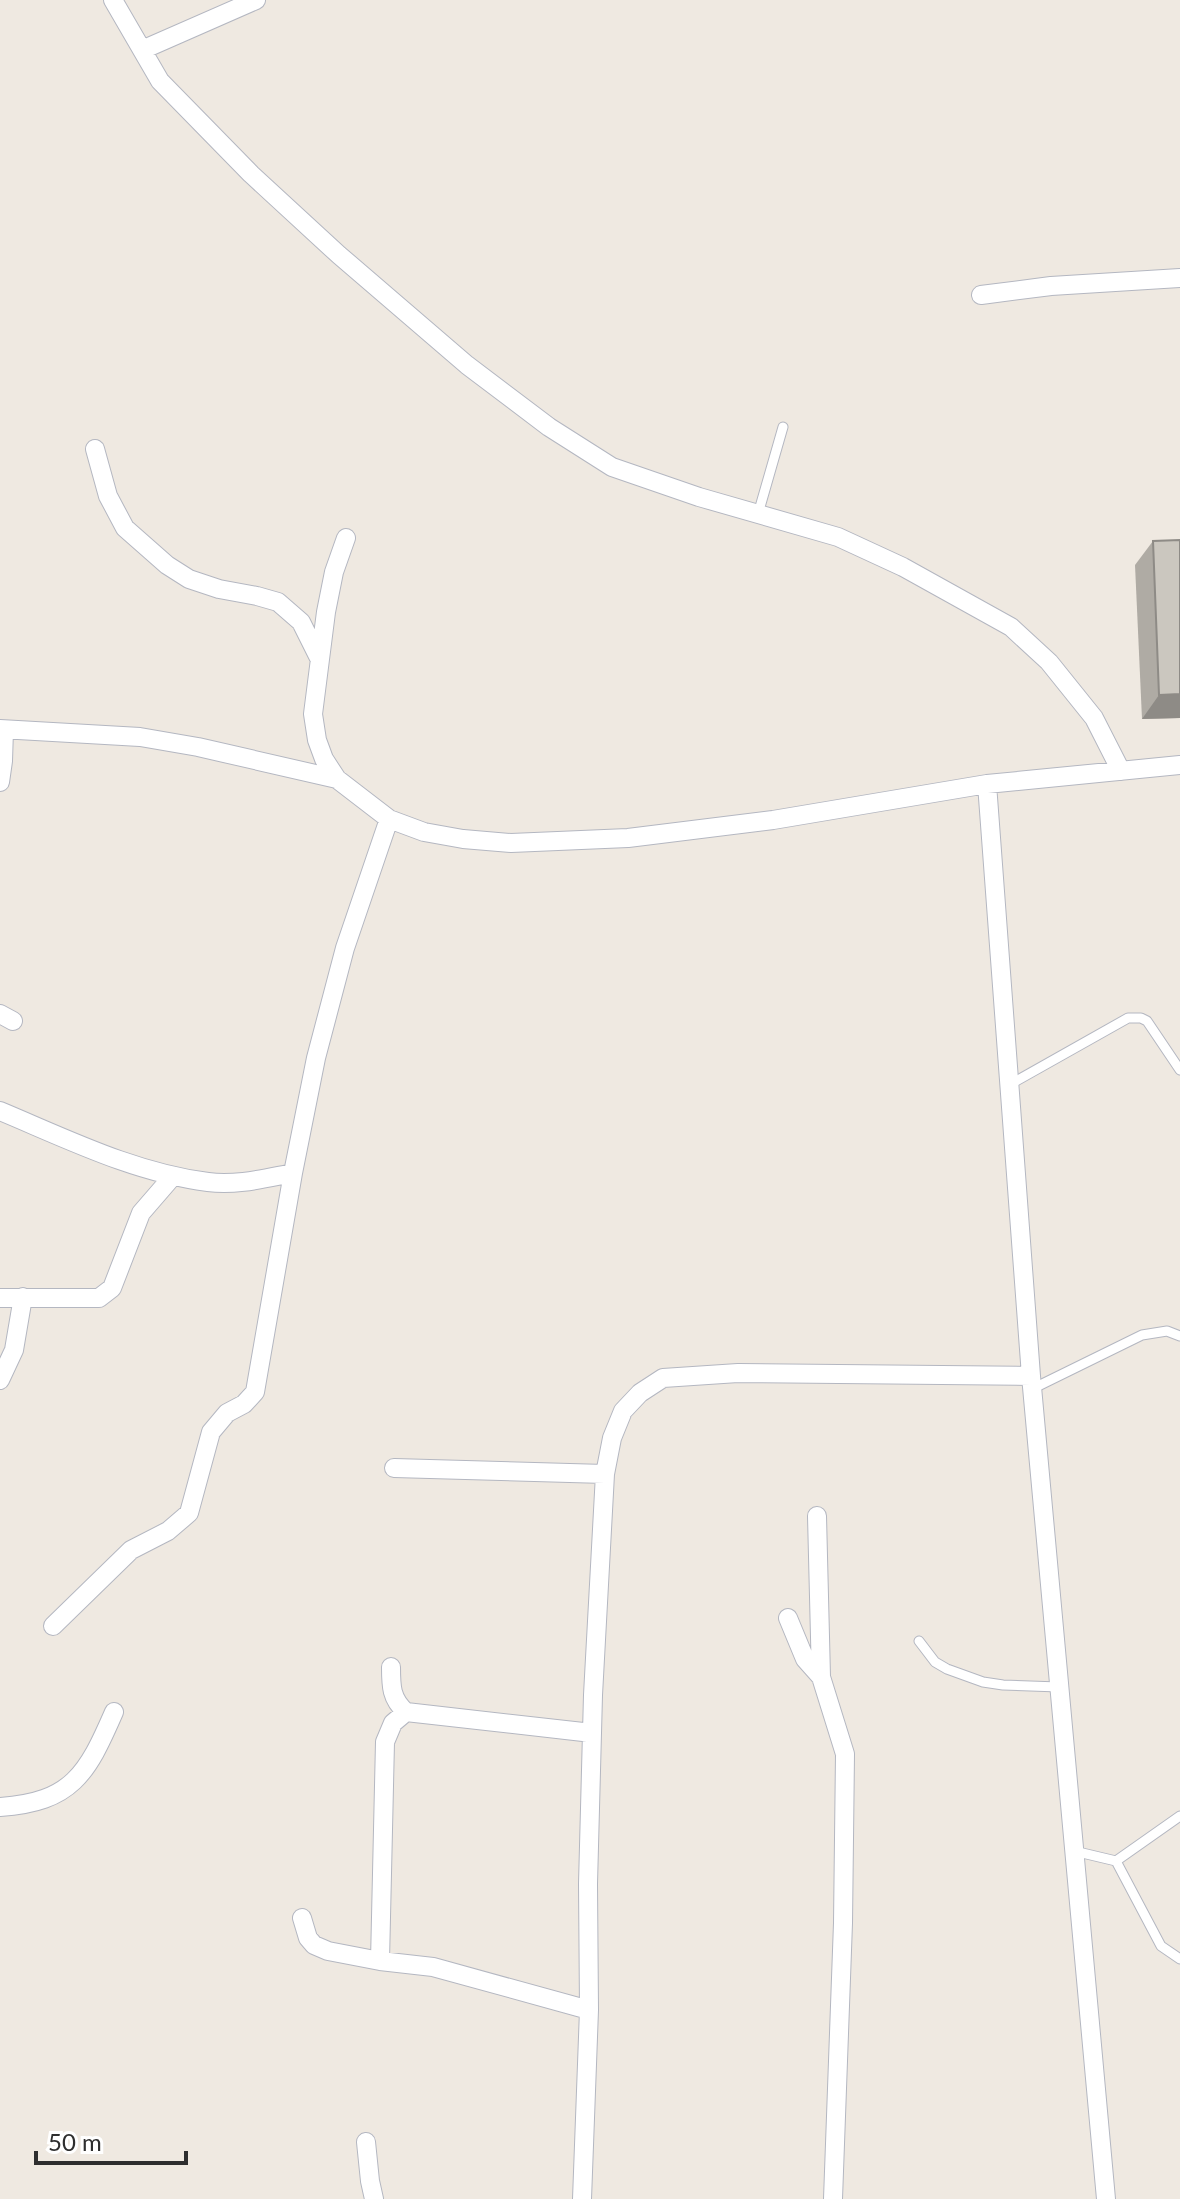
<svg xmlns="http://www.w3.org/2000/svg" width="1180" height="2199" viewBox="0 0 1180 2199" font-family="Lato,sans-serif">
  <rect width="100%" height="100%" fill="#efe9e1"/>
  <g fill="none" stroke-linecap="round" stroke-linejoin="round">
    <g stroke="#b4b7c1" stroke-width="11">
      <path id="lane" d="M758 514 783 427
        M1009 1085 1128 1018H1141L1147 1021 1180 1070
        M1032 1389 1142 1335 1167 1331 1180 1336
        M919 1641 935 1662 947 1669 983 1682 1003 1685 1059 1687
        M1074 1851 1116 1861 1161 1946 1180 1959
        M1116 1861 1180 1816"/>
    </g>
    <g stroke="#b4b7c1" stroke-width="20">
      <path id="street" d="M113 0 160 81 251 174 339 255 467 365 549 427 612 467 699 497 838 537 903 567 1011 627 1049 662 1094 718 1121 771
        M142 50 256 0
        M981 295 1051 286 1180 278
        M95 449 108 496 125 528 167 565 189 579 219 589 257 596 278 602 301 622 319 658
        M346 538 334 572 326 612 313 714 317 740 324 759 337 779 389 819 424 832 463 839 511 843 628 838 773 820 987 784
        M0 729 140 737 198 747 337 779
        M0 782 3 761 4 730
        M0 1014 13 1021
        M0 1111C67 1139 135 1173 208 1182 236 1186 266 1178 293 1173
        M0 1298H99L112 1288 141 1213 173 1176
        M0 1380 14 1350 23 1297
        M394 1468 605 1474
        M817 1516 821 1677
        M788 1618 805 1659 821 1677 845 1754 843 1923 833 2199
        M53 1626 131 1550 168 1531 189 1513 211 1432 227 1413 244 1404 255 1392 293 1173 316 1058 345 948 389 819
        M391 1667C391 1686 391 1699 406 1712L592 1733
        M0 1807C72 1802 87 1774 114 1712
        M302 1918 308 1938 314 1945 328 1951 380 1961 433 1967 589 2010
        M380 1961 385 1742 393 1723 406 1712
        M366 2142 370 2181 374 2199
        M582 2199 589 2010 588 1884 593 1695 605 1474 612 1438 623 1411 640 1393 663 1378 738 1373 1031 1376
        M1106 2199 1031 1376 987 784 1180 765"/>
    </g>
    <use href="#lane" stroke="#fff" stroke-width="9"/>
    <use href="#street" stroke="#fff" stroke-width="18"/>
  </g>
  <path fill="#afaba4" d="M1153 541 1180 718 1142 719 1135 565Z"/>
  <path fill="#8e8b86" d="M1180 694V718L1142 719 1159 695Z"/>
  <path fill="#cbc7bf" stroke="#8e8b86" stroke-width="2" d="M1180 540V694L1159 695 1153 541Z"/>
  <path d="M36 2151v12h150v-12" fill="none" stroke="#2e2e2e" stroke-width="4"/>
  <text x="48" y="2151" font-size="24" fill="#2e2e2e" stroke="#ffffff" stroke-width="6" paint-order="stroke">50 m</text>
</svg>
